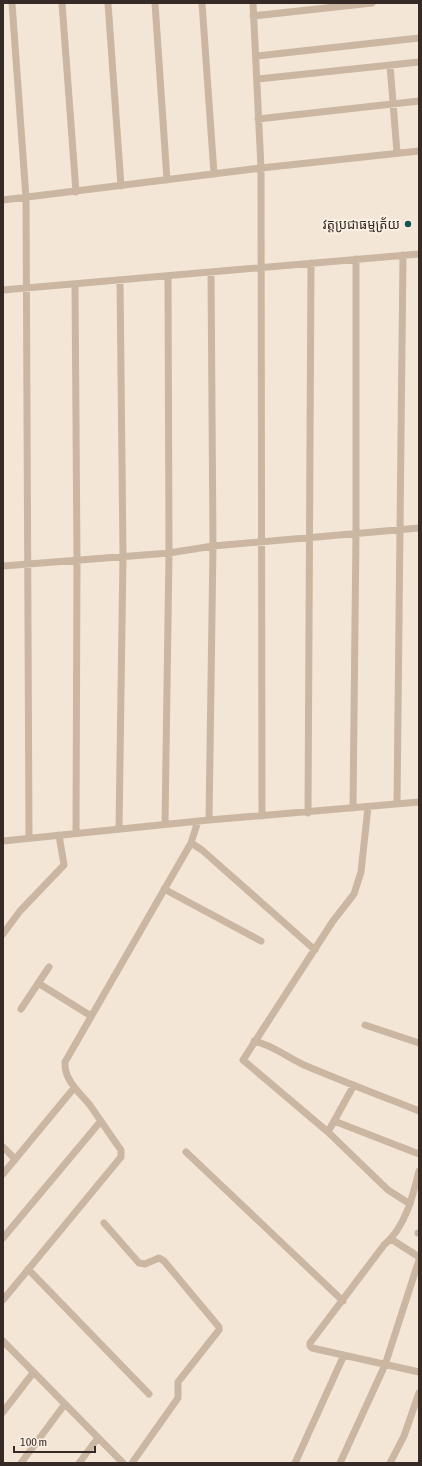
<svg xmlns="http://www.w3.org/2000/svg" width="422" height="1466" viewBox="0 0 422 1466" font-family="'Asap Condensed','Noto Sans Khmer',sans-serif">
  <rect width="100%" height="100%" fill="#f3e6d6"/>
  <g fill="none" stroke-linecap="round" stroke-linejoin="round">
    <path stroke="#cbb6a2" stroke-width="7" d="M12 3 26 198 29 838
      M62 3 76 192
      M108 3 121 186
      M155 3 167 180
      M202 3 214 174
      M253 3 261 168 262 816
      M253 16 372 3
      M257 56 419 38
      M390 65 397 153
      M258 79 419 62
      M258 119 419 101
      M3 200 261 168 419 151
      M75 284 77 560 76 833
      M3 290 419 254
      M3 566 169 553 213 546 419 528
      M397 804 403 255
      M368 807 361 872 354 894 333 921 243 1060 328 1132 388 1190 410 1204
      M353 808 356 533V259
      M308 813 311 263
      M209 820 213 546 211 272
      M165 824 169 553 168 276
      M119 829 123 556 120 280
      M3 841 209 820 419 802
      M191 843 202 850 315 950
      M164 889 261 941
      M3 934 20 911 64 865 59 835
      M38 983 91 1016
      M21 1009 49 967
      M365 1025 419 1043
      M254 1041C272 1045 287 1057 304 1065 342 1081 381 1096 419 1111
      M334 1121 419 1154
      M328 1132 354 1085
      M3 1147 15 1159
      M186 1152 343 1301
      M419 1171C413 1196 405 1228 384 1245L310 1343V1346L312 1348 419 1372
      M3 1174 74 1088
      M104 1223 139 1263 145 1264 159 1258 164 1261 219 1327V1330L178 1382V1398L132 1463
      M418 1233H419
      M3 1238 100 1122
      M391 1239 419 1257
      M28 1269 149 1394
      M3 1300 121 1157V1150C110 1135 100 1119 89 1104 79 1092 64 1080 65 1062L191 843 198 821
      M3 1341 123 1463
      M3 1412 33 1373
      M21 1463 65 1404
      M79 1463 98 1438
      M295 1463 344 1355
      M340 1463 385 1365 419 1260
      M390 1463 404 1436 419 1393"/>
  </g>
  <circle fill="#185359" stroke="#faf0e3" stroke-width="1.5" cx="408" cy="224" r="4"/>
  <g text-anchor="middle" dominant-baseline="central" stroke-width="4" stroke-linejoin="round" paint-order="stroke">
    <g font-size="13" fill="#352a25" stroke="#faf0e3" text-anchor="end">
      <text x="400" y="224">វត្តប្រជាធម្មត្រ័យ</text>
    </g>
  </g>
  <rect width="422" height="1466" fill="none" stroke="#352a25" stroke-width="8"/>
  <path d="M14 1446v6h81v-6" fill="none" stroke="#352a25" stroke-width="2"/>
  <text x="20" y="1446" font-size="12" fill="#352a25" stroke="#faf0e3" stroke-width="3" paint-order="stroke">100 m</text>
</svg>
